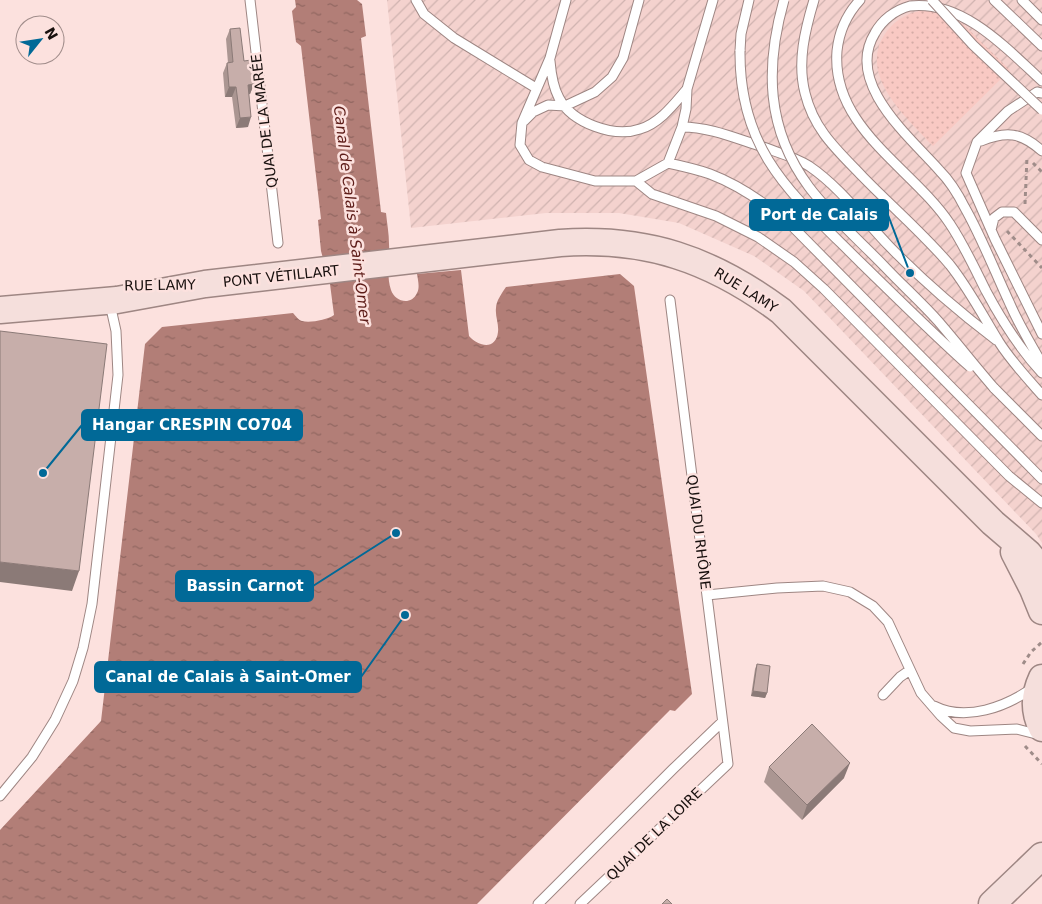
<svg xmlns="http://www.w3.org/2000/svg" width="1042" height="904" viewBox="0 0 1042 904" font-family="'DejaVu Sans',sans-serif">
  <defs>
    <pattern id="industrial-furrows" width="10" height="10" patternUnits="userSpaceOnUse" patternTransform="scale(1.25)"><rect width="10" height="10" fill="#f4d2ce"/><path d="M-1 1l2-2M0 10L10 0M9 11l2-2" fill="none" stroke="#d0b3b0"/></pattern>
    <pattern id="grass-dots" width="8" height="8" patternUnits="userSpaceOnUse" patternTransform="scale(1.25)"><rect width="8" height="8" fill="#f9c9c3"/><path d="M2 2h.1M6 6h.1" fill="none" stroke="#d5aca6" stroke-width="1.8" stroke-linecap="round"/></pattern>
    <pattern id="water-ripples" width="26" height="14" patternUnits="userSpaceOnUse" patternTransform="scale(1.25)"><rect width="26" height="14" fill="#b27e77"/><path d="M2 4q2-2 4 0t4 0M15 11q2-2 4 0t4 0" fill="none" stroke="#906660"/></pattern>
  </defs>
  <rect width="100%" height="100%" fill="#fce1de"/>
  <path fill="url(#industrial-furrows)" d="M387 0H1042V543L1036 534 804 291 754 256 679 223 619 213H546L411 228Z"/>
  <path fill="url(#grass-dots)" d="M926 10 947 14 963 24 1010 70 933 146C906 117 855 73 887 31 897 18 910 12 926 10Z"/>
  <path fill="url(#water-ripples)" d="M295 0H357L362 4 366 36 361 38 381 212 386 213C387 223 389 234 389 244 390 259 386 276 391 290 395 302 411 306 417 293 420 288 418 280 417 274L461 270 469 336C479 347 496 350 498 332 499 324 495 316 496 308 496 301 502 293 506 287L620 274 634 286 692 694 675 711 670 710 477 904H0V830L101 721 145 344 162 327 293 313C296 316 298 320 302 321 310 323 327 320 334 315L330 284 321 251 318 220 321 219 301 46 296 42 292 11 296 7Z"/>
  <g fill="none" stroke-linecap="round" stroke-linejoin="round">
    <g stroke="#9e8683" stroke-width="11">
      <path id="lane" d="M250 0 278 243
        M416 0 424 14 454 38 536 88
        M566 0 550 58 522 123 520 145 529 160 542 167 595 181H636L668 163 682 127 686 109 687 89 713 0
        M814 0C805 30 797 62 805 93 814 130 837 150 862 176 891 206 923 233 950 265 969 289 983 316 999 342 1011 361 1027 378 1042 395
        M860 0C847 14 839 32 837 51 831 128 913 168 950 224 964 245 975 269 986 291 1002 321 1019 348 1042 373
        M994 0 1042 46
        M1022 0 1042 20
        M740 51 741 34 749 0
        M550 61C551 73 553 87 559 98 572 123 614 138 640 129 660 123 674 104 687 89
        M1042 81C1007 49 963 0 910 6 895 10 882 20 875 33 844 83 910 137 939 170 950 181 958 194 965 208 982 238 995 272 1010 304 1019 325 1031 344 1042 364
        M1042 93 1037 92 1008 111 977 142 966 173 995 239 1042 334
        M524 121 533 112 548 105 565 106 595 92 612 77 623 58 639 0
        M682 127C710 127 737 139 763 147 779 153 795 157 809 166 840 187 864 220 890 247 923 281 958 311 996 340
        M981 141C1006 131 1021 132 1042 151
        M668 163C682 166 696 169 710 174 739 185 765 203 789 223L1042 479
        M636 181 652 194 716 216 758 237 794 262 824 289 1009 476 1042 503
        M991 230 994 218 1002 212H1014L1042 240
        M994 388 1042 436
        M707 595 777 588 823 586 850 592 873 606 888 622 921 693 941 716 954 728 970 731 1017 729 1040 735
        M883 695 900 677 910 670
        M934 706C966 722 1006 707 1034 687
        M0 796 32 757 55 720 73 681 83 648 92 604 118 375 116 331 110 304
        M538 904 673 769 722 722
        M580 904 728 764 670 300"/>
    </g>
    <g stroke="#9e8683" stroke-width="29">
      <path id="secondary" d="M0 310 117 300 205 284 560 243C646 237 711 259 781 311L993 523 1028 553 1042 570
        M1014 552 1033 589 1042 611
        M1042 678C1034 695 1034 712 1042 728
        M992 904 1042 856"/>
    </g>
    <path stroke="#9f8c89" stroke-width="3" stroke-dasharray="4 4" stroke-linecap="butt" d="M1033 163 1042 172
      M1025 204 1027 157
      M1007 231 1042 268
      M1023 664 1031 652 1042 642
      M1025 746 1042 764"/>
    <use href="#lane" stroke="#fff" stroke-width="9"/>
    <use href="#secondary" stroke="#f5dfdc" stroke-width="26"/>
    <g stroke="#9e8683" stroke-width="11" stroke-linecap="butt">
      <path id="lane-bridge" d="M784 0C765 67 766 129 809 187 830 215 861 242 885 267 902 285 921 302 938 321 957 343 975 366 994 388
        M932 0 973 45 1042 110
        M740 51C739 153 793 195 860 262 896 297 932 333 970 367"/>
    </g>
    <use href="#lane-bridge" stroke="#fff" stroke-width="9"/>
  </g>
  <path fill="#ab9692" d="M230 29 244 61 254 84 250 94H249L248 127 236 128 232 97H225L223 73 227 63H228L226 39Z
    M757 664 767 693 765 698 751 696 755 669Z
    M769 767 844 778 802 820 764 782Z"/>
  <path fill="#8b7a77" d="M254 84 250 94 244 95 248 85Z
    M229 87H236L232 97H225Z
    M251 117 248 127 236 128 240 118Z
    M0 562 79 571 72 591 0 582Z
    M753 691 767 693 765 698 751 696Z
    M850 763 844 778 802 820 807 805Z"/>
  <path fill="#c7aeaa" stroke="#8b7a77" d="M240 28 244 61 251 60 254 84 248 85 251 117 240 118 236 87H229L227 63 233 62 230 29Z
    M0 331 107 344 79 571 0 562Z
    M757 664 770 666 767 693 753 691Z
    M812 724 850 763 807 805 769 767Z
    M667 899 672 904H662Z"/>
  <g text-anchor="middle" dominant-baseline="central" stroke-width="5" stroke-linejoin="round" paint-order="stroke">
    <g font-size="14" fill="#18100e" stroke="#fce1de">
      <text transform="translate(264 121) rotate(-97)">QUAI DE LA MARÉE</text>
      <text transform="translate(281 276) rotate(-6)">PONT VÉTILLART</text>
      <text transform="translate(160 285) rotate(-1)">RUE LAMY</text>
      <text transform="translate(746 290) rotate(32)">RUE LAMY</text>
      <text transform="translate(699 532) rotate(83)">QUAI DU RHÔNE</text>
      <text transform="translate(654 834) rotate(-44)">QUAI DE LA LOIRE</text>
    </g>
    <g font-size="15" font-style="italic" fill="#5d1c18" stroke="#fce1de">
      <text transform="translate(352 215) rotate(83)">Canal de Calais à Saint-Omer</text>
    </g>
  </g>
  <path fill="none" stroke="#016997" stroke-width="2" d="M910 273L888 215M43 473L82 425M396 533L313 586M405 615L361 677"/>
  <g fill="#016997" stroke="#fce1de" stroke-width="2">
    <circle cx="910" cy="273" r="5"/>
    <circle cx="43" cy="473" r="5"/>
    <circle cx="396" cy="533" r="5"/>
    <circle cx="405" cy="615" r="5"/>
  </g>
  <g fill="#016997" stroke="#016997" stroke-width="2">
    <rect x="750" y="200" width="138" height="30" rx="5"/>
    <rect x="82" y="410" width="220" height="30" rx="5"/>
    <rect x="176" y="571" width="137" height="30" rx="5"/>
    <rect x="95" y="662" width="266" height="30" rx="5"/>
  </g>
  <g font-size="15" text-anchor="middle" font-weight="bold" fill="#fff">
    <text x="819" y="220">Port de Calais</text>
    <text x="192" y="430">Hangar CRESPIN CO704</text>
    <text x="245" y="591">Bassin Carnot</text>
    <text x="228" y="682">Canal de Calais à Saint-Omer</text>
  </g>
  <g transform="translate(40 40) rotate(60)"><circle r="24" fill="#fce1de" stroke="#a18d8b"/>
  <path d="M0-4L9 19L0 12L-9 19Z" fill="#016997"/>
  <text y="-8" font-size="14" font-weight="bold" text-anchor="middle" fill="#18100e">N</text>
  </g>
</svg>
